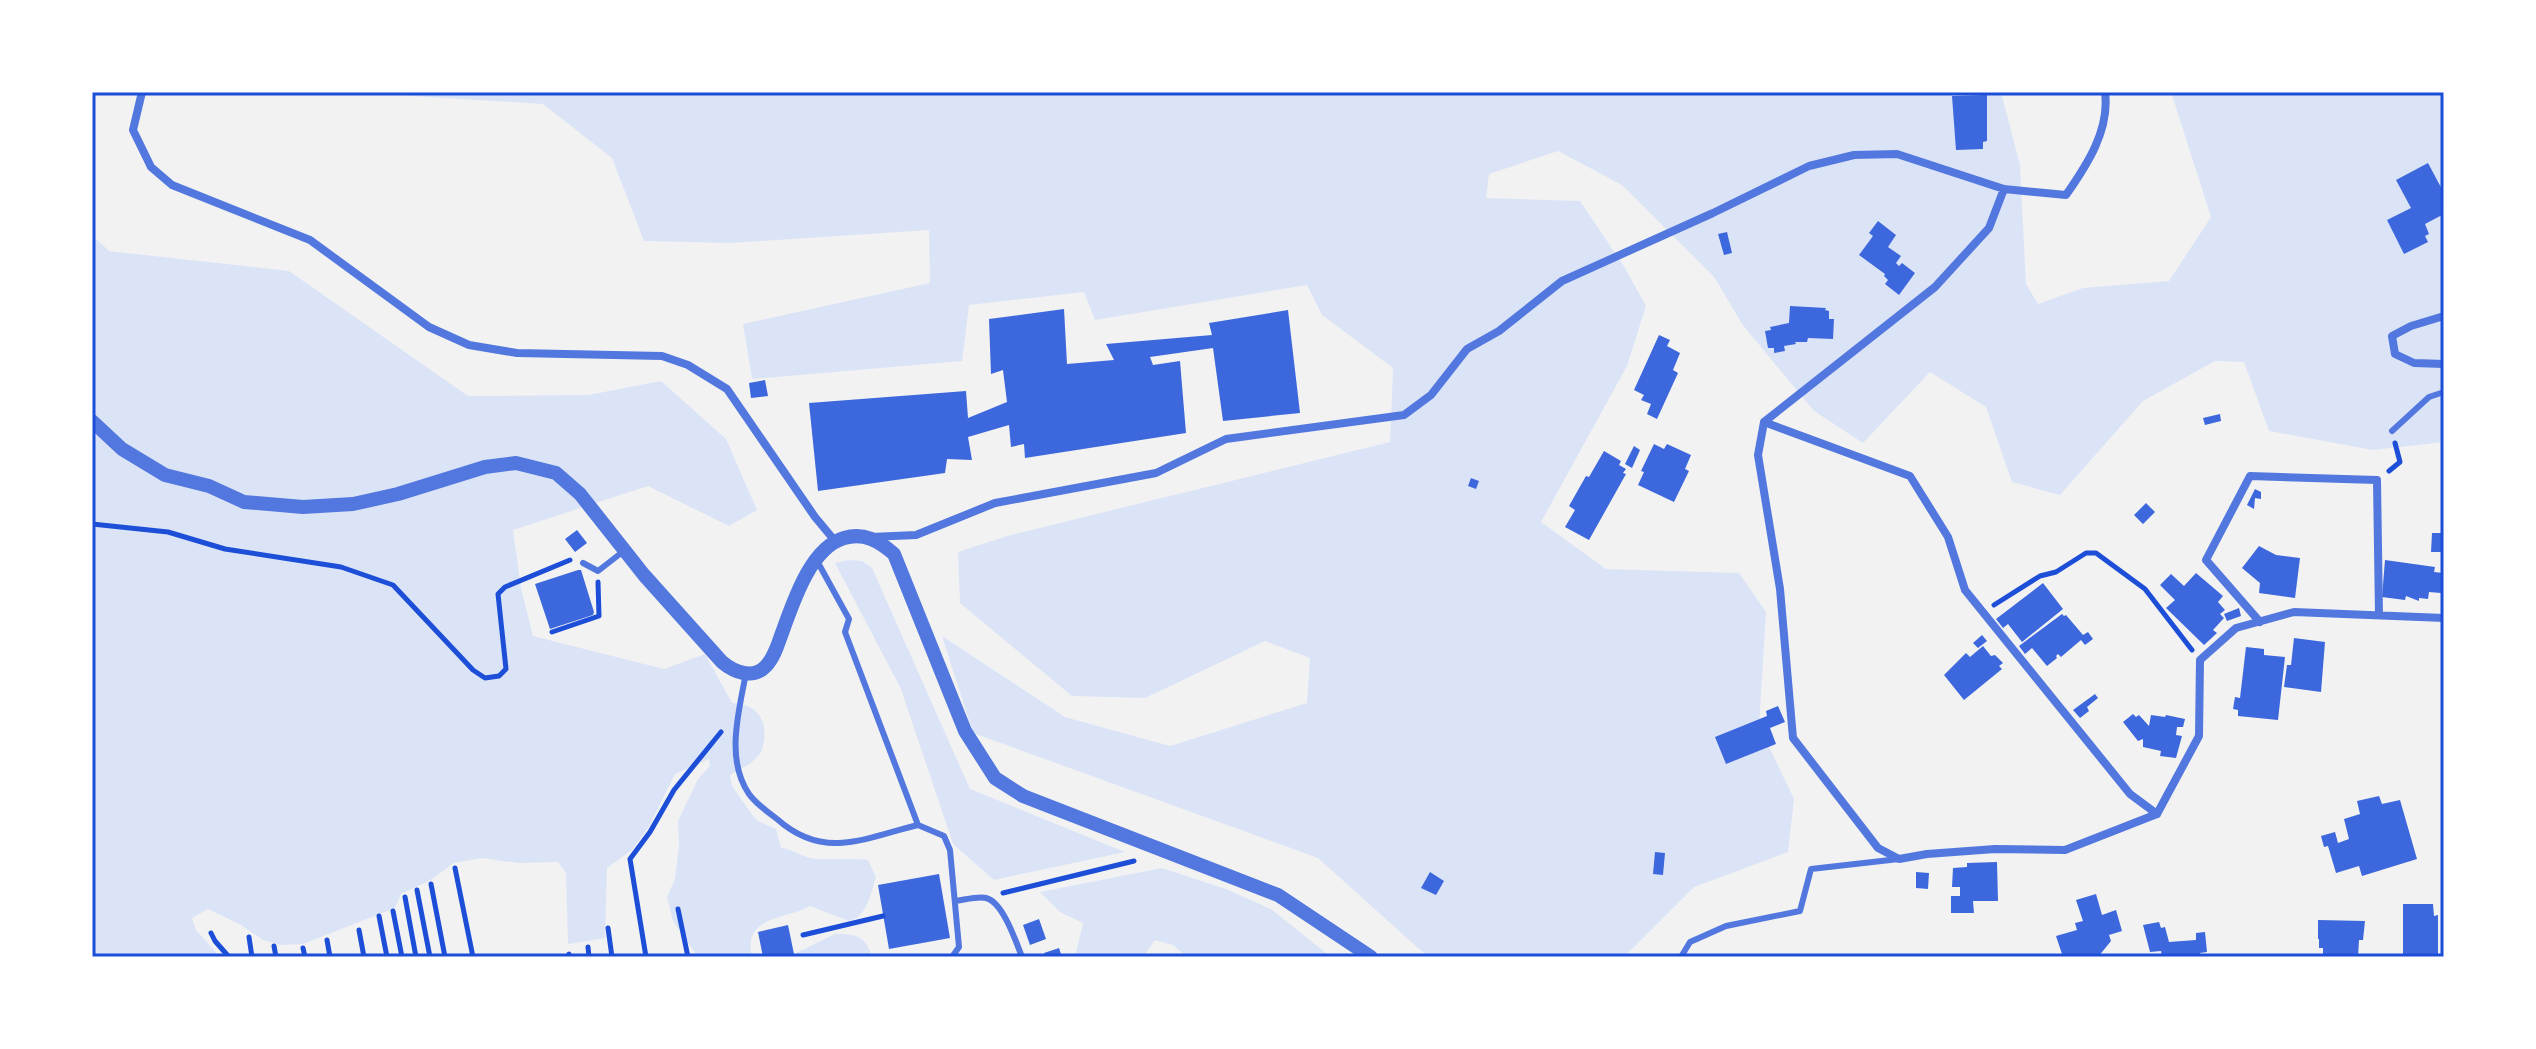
<svg xmlns="http://www.w3.org/2000/svg" width="2536" height="1049" viewBox="0 0 2536 1049" font-family="'Golos Text',sans-serif">
  <rect width="100%" height="100%" fill="#f2f2f2"/>
  <path fill="#dbe4f7" d="M395 92H2001L2020 165 2026 284 2038 304 2083 288 2169 281 2211 217 2171 92H2331L2332 94 2444 92V442L2373 450 2269 431 2244 362 2215 361 2143 401 2060 495 2012 482 1986 407 1930 372 1863 443 1814 411 1742 324 1715 278 1622 185 1558 151 1489 174 1486 198 1580 201 1625 268 1646 306 1627 366 1541 522 1606 569 1739 573 1766 612 1759 726 1794 799 1788 852 1694 887 1624 957H1428L1318 858 973 733 942 636 1065 717 1170 746 1307 703 1310 658 1265 641 1145 698 1072 696 960 603 958 552 1007 536 1390 442 1393 368 1322 315 1307 285 1095 320 1084 292 969 305 962 361 752 379 743 324 930 283 929 230 731 243 644 241 612 158 543 104 396 95Z
    M92 235 109 251 289 271 468 396 588 395 661 381 726 439 757 510 729 526 648 486 513 530 521 588 533 636 664 669 705 654 732 703C755 704 767 717 764 740 763 744 763 749 761 752 754 763 741 769 730 775L732 786 753 816 758 821 776 829 781 848C794 849 805 859 817 859 834 860 850 858 868 860L876 877C870 893 868 917 849 921L810 906C786 920 742 915 752 957H698L673 921 667 897 675 879 679 845 678 821 698 779 710 766 709 759 675 774 648 828 632 850 607 868 605 938 568 944 566 873 558 862 518 863 482 858 454 863 429 881 401 894 395 908 303 944 281 945 263 940 241 925 208 909 192 918 196 930 220 957H92Z
    M848 560 862 561 872 568 970 789 1125 852 994 880 953 844 901 689 835 563Z
    M1162 868 1226 889 1271 909 1331 957H1187L1173 945 1155 940 1143 957H1075L1083 923 1060 912 1040 892Z
    M835 934C855 934 866 935 872 957H788Z"/>
  <path fill="#3d67dc" d="M1987 95V141L1983 142V149L1956 150 1952 96Z
    M2428 163 2444 193V214L2425 224 2429 234 2425 236 2428 242 2404 254 2387 220 2411 208 2396 180Z
    M1878 221 1896 235 1888 247 1901 256 1896 263 1899 266 1902 263 1915 273 1899 295 1885 284 1888 280 1884 276 1885 274 1859 255 1873 236 1869 233Z
    M1727 232 1732 253 1724 255 1718 234Z
    M1790 306 1826 308 1825 310 1829 311V319H1834L1833 339 1808 338 1807 342H1795L1796 344 1784 346 1785 351 1774 353V348H1768L1765 331 1771 330 1770 327 1789 323Z
    M1064 309 1067 364 1114 360 1106 344 1212 335 1209 323 1288 310 1300 413 1223 421 1213 348 1150 357 1153 365 1180 361 1186 433 1025 458 1024 444 1011 447 1009 425 968 437 972 460 947 459 945 473 818 491 809 403 966 391 968 418 1007 402 1003 370 991 374 989 319Z
    M1659 335 1670 340 1667 346 1680 353 1673 370 1678 373 1657 419 1647 414 1651 404 1641 400 1644 395 1634 390Z
    M765 380 768 396 751 398 749 383Z
    M2220 414 2221 421 2205 425 2203 418Z
    M1654 444 1664 449 1667 444 1691 455 1685 469 1689 471 1674 502 1638 485 1644 472 1641 471Z
    M1634 446 1640 450 1632 468 1625 464Z
    M1604 451 1621 461 1619 465 1626 469 1623 473 1626 474 1589 540 1565 527 1575 510 1569 506 1586 476 1589 477Z
    M1471 478 1479 481 1476 489 1468 486Z
    M2255 489 2261 492V499L2255 498 2254 509 2247 505Z
    M2146 503 2155 512 2143 524 2134 515Z
    M577 530 587 543 575 552 565 539Z
    M2432 533H2444V552H2431Z
    M2259 546 2276 555 2300 558 2295 598 2259 593 2260 583 2242 568Z
    M2385 560 2435 567 2434 572 2444 573 2441 593 2429 592 2428 599 2419 598V601L2406 596 2405 600 2382 597Z
    M578 570H581L594 612 593 615 550 629 535 584Z
    M2196 573 2223 596 2218 602 2225 610 2220 614 2224 618 2213 630 2217 633 2204 645 2166 608 2175 600 2160 585 2171 574 2184 586Z
    M2043 583 2063 609 2022 642 2008 624 2003 628 1996 619Z
    M2239 608 2241 616 2227 621 2224 614Z
    M2062 614 2064 616 2066 615 2083 635 2088 632 2093 639 2085 645 2081 640 2061 657 2058 654 2056 656 2057 658 2047 666 2032 648 2025 654 2019 646Z
    M1982 635 1987 641 1978 648 1973 643Z
    M2294 638 2325 642 2321 692 2284 687 2287 665H2291Z
    M1983 646 1991 656 1995 655 2003 663 1999 666 2002 669 1964 700 1944 675 1966 653 1970 657Z
    M2246 647 2264 649V655L2285 657 2278 720 2238 716V710L2233 709 2235 697 2240 698Z
    M2095 694 2098 698 2087 707 2089 711 2080 718 2073 710Z
    M1778 706 1785 722 1770 728 1776 744 1726 764 1715 737 1767 716 1766 711Z
    M2133 714 2136 717 2139 715 2149 726 2151 715 2165 717 2166 715 2185 719 2183 727H2177L2176 735 2182 736 2176 758 2160 756 2161 751 2143 747V739L2138 741 2123 722Z
    M2379 796 2382 804 2400 800 2417 859 2362 876 2359 866 2336 873 2328 846 2324 847 2321 836 2335 832 2338 843 2349 839 2344 819 2360 814 2357 801Z
    M1655 852 1665 853 1663 875 1653 874Z
    M1997 862 1998 901H1973L1974 913H1951V896H1960V887H1952L1953 868 1967 867V863Z
    M1430 872 1444 881 1436 895 1421 888Z
    M1916 872 1929 873 1928 889 1916 888Z
    M939 874 950 938 889 949 878 885Z
    M2096 894 2102 915 2116 910 2122 931 2109 935 2111 941 2098 957H2063L2056 936 2077 930 2075 923 2083 921 2076 900Z
    M2403 904H2433L2434 916 2438 915V957H2403Z
    M1039 919 1046 939 1030 945 1023 925Z
    M2318 920 2365 921 2363 940H2359L2358 957H2323V948H2319V939H2318Z
    M2159 922 2161 928 2165 927 2169 942 2196 940V933L2205 932 2207 952 2200 953 2201 957H2162L2161 951 2150 952 2143 925Z
    M788 925 794 954 763 957 758 932Z
    M1059 948 1062 957H1045L1044 953Z"/>
  <g fill="none" stroke-linecap="round" stroke-linejoin="round">
    <path stroke="#1d4ed8" stroke-width="5" d="M2389 471 2400 462 2395 443
      M92 524 168 532 225 549 341 567 393 585 473 670 485 678 499 676 506 669 498 594 505 587 570 560
      M1994 605 2040 576 2056 572 2086 553H2096L2145 589 2192 650
      M552 632 599 616 598 582
      M455 868 473 957
      M431 884 445 957
      M417 890 430 957
      M1003 893 1134 861
      M405 897 416 957
      M678 909 688 957
      M393 911 402 957
      M379 916 387 957
      M608 928 612 957
      M359 930 364 957
      M211 933 215 941 229 957
      M803 935 883 916
      M249 937 252 957
      M327 940 330 957
      M274 946 276 957
      M588 947 589 957
      M303 948 305 957
      M569 954 570 957
      M646 957 630 859 650 832 674 790 721 732"/>
    <path stroke="#5277de" stroke-width="6" d="M2392 431 2429 397 2444 392
      M816 559 849 619 845 632 918 825 944 836 950 850 959 947 952 957
      M583 563 598 571 625 550
      M746 673C739 711 725 759 749 794 756 804 768 812 777 819 795 835 815 844 839 843 865 842 892 831 918 825
      M955 901C964 900 978 896 986 898 1003 902 1016 942 1022 957
      M1681 957 1690 942 1726 926 1800 911 1811 869 1899 859"/>
    <path stroke="#5277de" stroke-width="8" d="M142 92 133 130 151 167 172 185 310 240 429 327 469 345 517 353 662 356 688 365 727 389 815 517 835 541
      M2004 189 1989 228 1935 287 1764 422 1758 455 1780 589 1793 738 1878 848 1899 859 1927 854 1995 849 2065 850 2157 814
      M2444 316 2411 326 2392 336 2395 354 2414 363 2444 364
      M1764 422 1910 476 1948 537 1965 590 2130 794 2157 814
      M871 537 916 535 995 503 1156 473 1226 439 1404 415 1431 395 1467 349 1499 331 1562 281 1713 213 1809 166 1854 155 1897 154 2004 189 2066 195C2087 165 2110 130 2105 92
      M2260 622 2206 560 2250 476 2377 480 2379 615
      M2157 814 2199 736 2200 660 2236 628 2294 612 2444 618"/>
    <path stroke="#5277de" stroke-width="14" d="M92 421 122 449 165 475 209 486 244 502 303 507 353 504 398 494 485 467 516 463 556 473 580 494 644 575 722 662C734 672 753 680 766 666 774 658 778 644 782 633 793 603 810 548 844 538 864 532 879 541 894 554L965 731 995 778 1023 796 1278 895 1371 957"/>
  </g>
  <rect width="2536" height="1049" fill="none" stroke="#ffffff" stroke-width="188"/>
  <rect x="94" y="94" width="2348" height="861" fill="none" stroke="#1d4ed8" stroke-width="3"/>
</svg>
